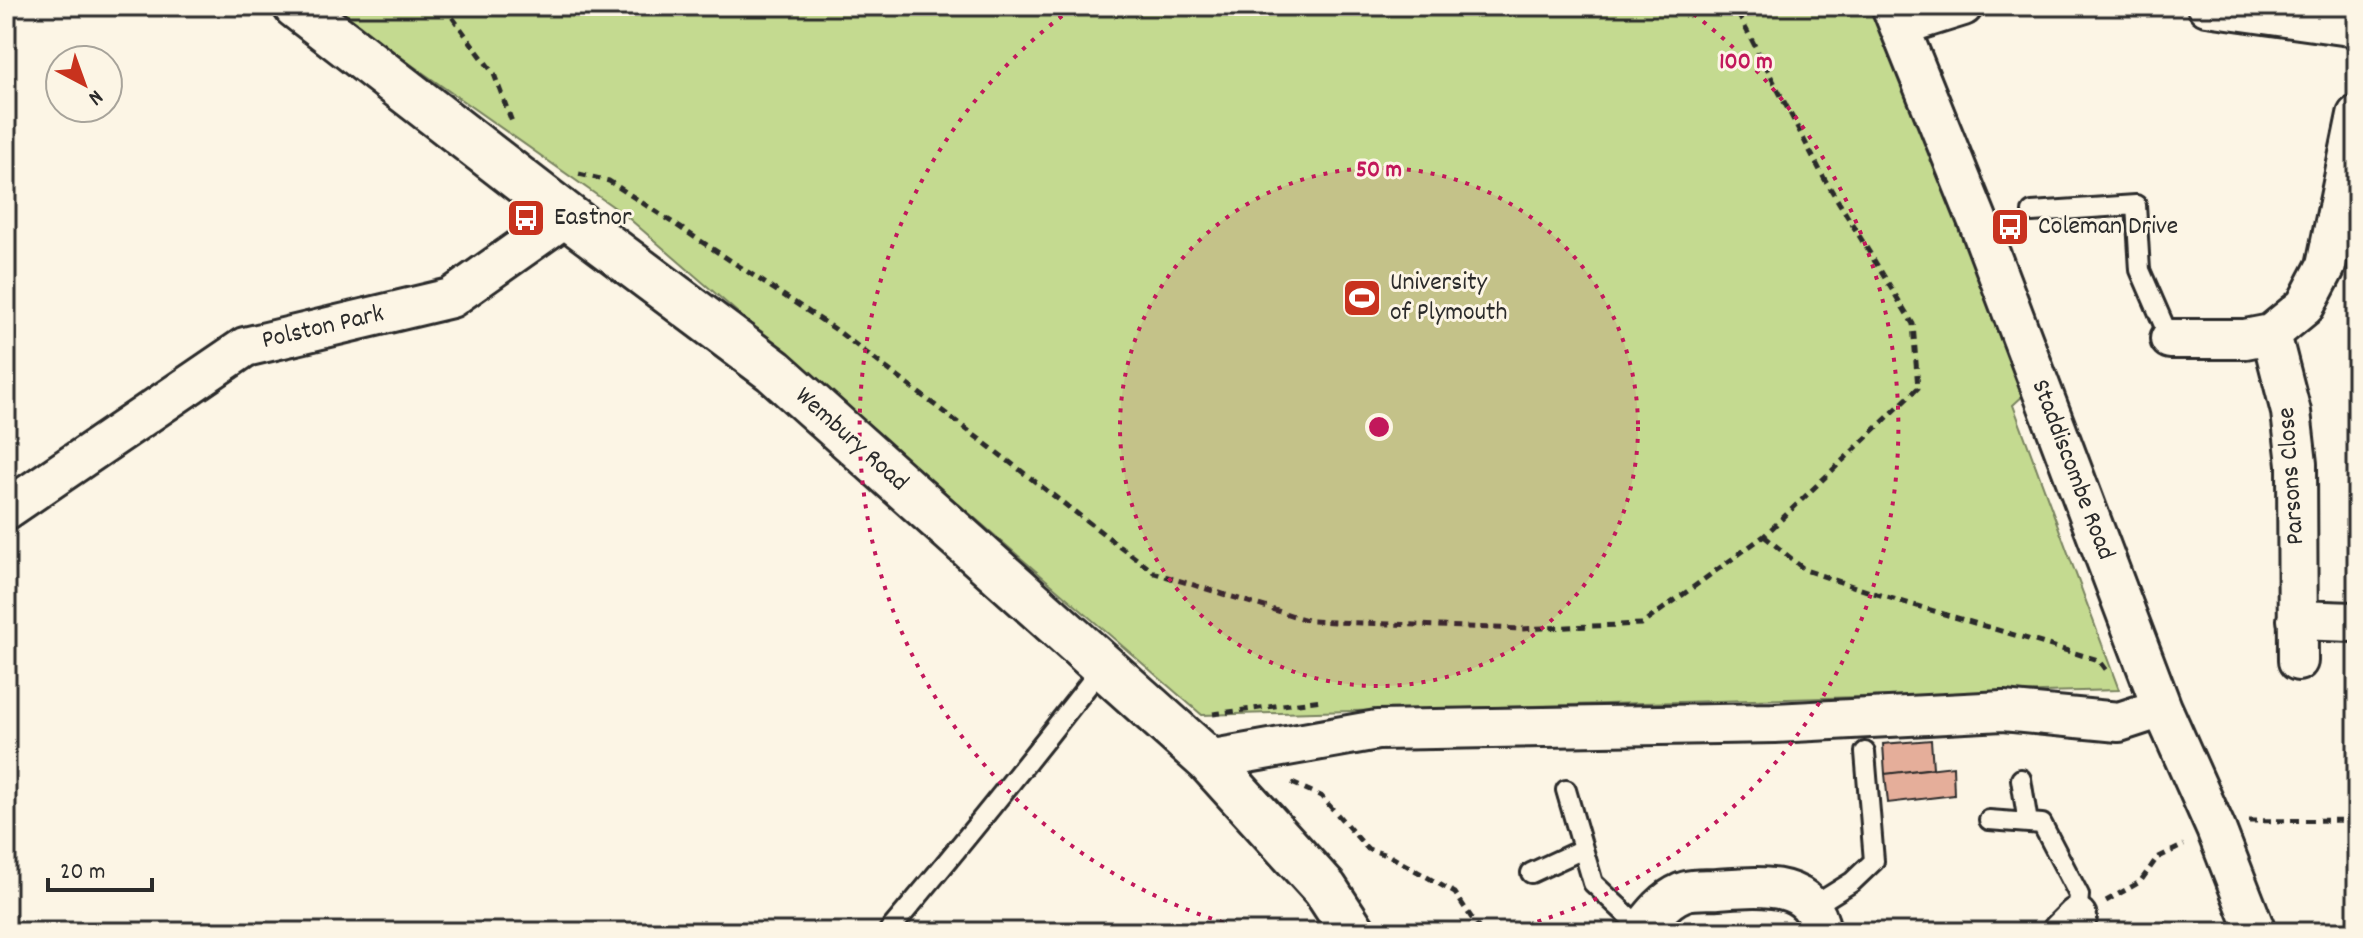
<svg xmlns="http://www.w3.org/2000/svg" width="2363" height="938" viewBox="0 0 2363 938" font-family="Dekko,sans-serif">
  <rect width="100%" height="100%" fill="#fcf5e5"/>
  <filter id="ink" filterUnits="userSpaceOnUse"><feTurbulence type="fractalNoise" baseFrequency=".0125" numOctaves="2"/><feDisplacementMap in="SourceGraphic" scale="16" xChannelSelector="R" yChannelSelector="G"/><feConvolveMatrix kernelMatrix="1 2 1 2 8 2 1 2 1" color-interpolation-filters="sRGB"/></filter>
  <g filter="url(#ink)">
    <path fill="#c4da90" stroke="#78825e" stroke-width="2" d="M328 6H1874L2038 382 2013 405 2119 690 1202 715 625 215Z"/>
    <path fill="#e5ae9a" stroke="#2b2b2b" stroke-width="2" d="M1931 740 1933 768 1885 774 1883 744Z
      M1953 766 1954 795 1888 803 1885 774Z"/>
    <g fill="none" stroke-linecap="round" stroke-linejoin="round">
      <g stroke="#2b2b2b" stroke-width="24">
        <path id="lane" d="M2032 212 2136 205 2140 270 2170 339
          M2021 779 2028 823
          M1566 790 1593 883 1642 929
          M1989 820 2042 824 2079 895 2077 917
          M1531 873 1583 849
          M1812 907 1852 882 1874 861 1865 752
          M888 932C962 845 1033 756 1104 665"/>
      </g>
      <g stroke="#2b2b2b" stroke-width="44">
        <path id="street" d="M1891 6 1977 219 2162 708 2216 829 2256 932
          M2207 6 2357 27
          M1899 26 1963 6
          M2271 334 2291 412 2297 464 2298 661
          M2170 339H2245L2271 334 2305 306 2326 266 2357 115
          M6 510 245 347 451 298 567 216
          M2297 620 2353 622
          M1208 760 1377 730 1775 723 2003 711 2119 722 2162 708
          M1640 932C1651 918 1664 900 1681 893 1691 888 1707 890 1718 889 1759 886 1813 879 1821 932
          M2062 932 2077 917"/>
      </g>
      <g stroke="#2b2b2b" stroke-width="50">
        <path id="secondary" d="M296 6 567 216 774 371 1208 760 1325 889 1353 932"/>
      </g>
      <path stroke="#2b2b2b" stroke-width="5" stroke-dasharray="8 6" stroke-linecap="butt" d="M444 6 494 74 512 122
        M579 174 609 181 835 329 1155 573 1310 621 1520 629 1642 624 1764 536 1918 388 1913 324 1824 178 1734 6
        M1764 536 1805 570 1870 592 2098 660 2107 672
        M1213 714 1322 700
        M1292 783 1321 796 1368 849 1390 856 1455 893 1481 932
        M2249 821 2357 820
        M2106 901 2140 882 2157 858 2184 845"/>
      <use href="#lane" stroke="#fcf5e5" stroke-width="18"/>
      <use href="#street" stroke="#fcf5e5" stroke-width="38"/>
      <use href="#secondary" stroke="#fcf5e5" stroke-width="44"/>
    </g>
  </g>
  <circle cx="1379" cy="427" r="259" fill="#c2185b" fill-opacity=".12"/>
  <g fill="none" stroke="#c2185b" stroke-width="4" stroke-dasharray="4 8">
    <circle cx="1379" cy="427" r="259"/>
    <path d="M1258 932A519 519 0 0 1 1074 7M1684 7A519 519 0 0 1 1500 932"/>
  </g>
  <defs>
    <g id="bus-square" transform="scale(2)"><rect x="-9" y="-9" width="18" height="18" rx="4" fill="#c8321e" stroke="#fcf5e5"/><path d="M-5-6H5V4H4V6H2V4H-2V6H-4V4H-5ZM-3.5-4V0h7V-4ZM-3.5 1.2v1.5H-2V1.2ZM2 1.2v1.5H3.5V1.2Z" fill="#fff"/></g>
    <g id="stadium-square" transform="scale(2)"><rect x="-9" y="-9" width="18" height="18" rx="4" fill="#c8321e" stroke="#fcf5e5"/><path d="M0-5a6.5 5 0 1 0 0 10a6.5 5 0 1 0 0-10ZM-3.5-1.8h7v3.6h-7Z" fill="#fff"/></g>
  </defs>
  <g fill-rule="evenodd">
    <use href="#bus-square" x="526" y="218"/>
    <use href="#bus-square" x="2010" y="227"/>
    <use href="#stadium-square" x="1362" y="298"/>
  </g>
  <g text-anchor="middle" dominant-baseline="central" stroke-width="6" stroke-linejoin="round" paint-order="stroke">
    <g font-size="26" fill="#2b2b2b" stroke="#fcf5e5" text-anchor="start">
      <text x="554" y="218">Eastnor</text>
      <text x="2038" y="227">Coleman Drive</text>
      <text x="1390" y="283">University<tspan x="1390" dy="30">of Plymouth</tspan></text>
    </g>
    <g font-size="26" fill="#2b2b2b" stroke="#fcf5e5">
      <text transform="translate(323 328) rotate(-13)">Polston Park</text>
      <text transform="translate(851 440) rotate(42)">Wembury Road</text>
      <text transform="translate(2072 470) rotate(69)">Staddiscombe Road</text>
      <text transform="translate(2292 476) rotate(-94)">Parsons Close</text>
    </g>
  </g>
  <circle cx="1379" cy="427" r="12" fill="#c2185b" stroke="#fcf5e5" stroke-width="4"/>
  <g font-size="24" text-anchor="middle" font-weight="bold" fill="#c2185b" stroke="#fcf5e5" stroke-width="6" stroke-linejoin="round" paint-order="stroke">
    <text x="1746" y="68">100 m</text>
    <text x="1379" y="176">50 m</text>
  </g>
  <rect width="2363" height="938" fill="none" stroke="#fcf5e5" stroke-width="32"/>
  <rect x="16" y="16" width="2331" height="906" fill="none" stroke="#2b2b2b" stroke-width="3" filter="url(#ink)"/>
  <g transform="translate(84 84) rotate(139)"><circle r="38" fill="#fcf5e5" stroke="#a8a49b" stroke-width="2"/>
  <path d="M0-6L14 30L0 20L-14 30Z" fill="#c8321e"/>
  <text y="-12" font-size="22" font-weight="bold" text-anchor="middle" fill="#2b2b2b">N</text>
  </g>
  <path d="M48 878v12h104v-12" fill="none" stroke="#2b2b2b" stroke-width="4"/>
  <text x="60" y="878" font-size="24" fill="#2b2b2b" stroke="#fcf5e5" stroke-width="6" paint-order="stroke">20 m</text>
</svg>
